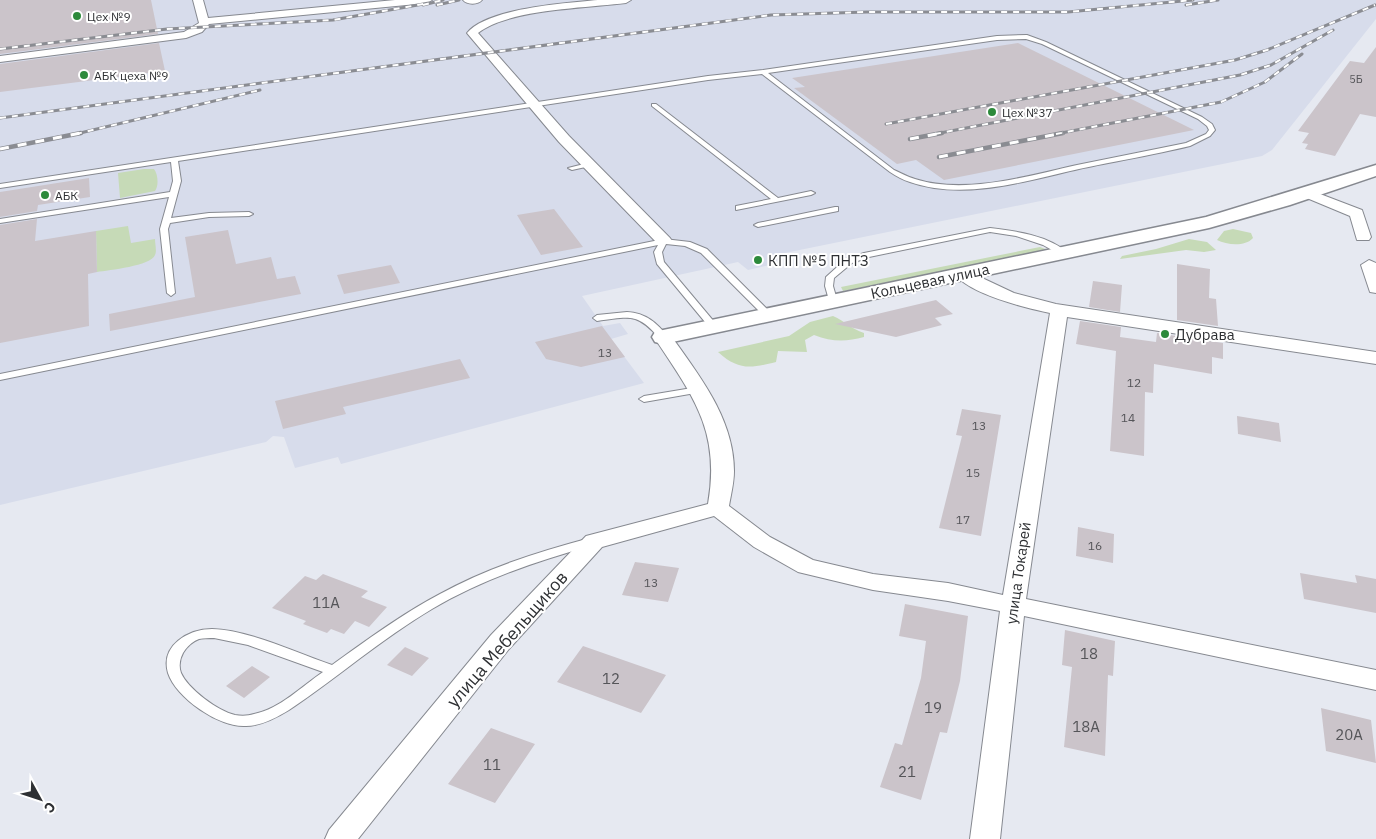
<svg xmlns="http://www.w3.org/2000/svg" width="1376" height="839" viewBox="0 0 1376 839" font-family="'IBM Plex Sans',sans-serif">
  <rect width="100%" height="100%" fill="#e6e9f1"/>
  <path fill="#d7dceb" d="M0 0H1376V19L1272 150 1262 156 775 255 782 262 748 270 738 262 582 296 603 326 620 323 628 334 611 339 644 383 341 464 338 457 295 468 284 437 273 436 266 442 0 505Z"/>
  <path fill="#c6dab7" d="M144 169H154C158 174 159 186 155 191L120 198 118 173Z
    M128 226 131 243 155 239C155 244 157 251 155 255 151 266 109 270 97 272L96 231Z
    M1233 229 1251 233 1253 238C1245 247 1227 245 1217 240L1224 231Z
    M1189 239 1207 242 1216 250 1204 252 1186 250 1120 259 1122 256 1156 249Z
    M1040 247 1048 250 843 291 841 287Z
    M833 316C845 321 851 329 864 333V337C846 342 832 342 814 335L805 340 807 352 778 351 776 362C751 368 739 371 718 352L789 336 810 322Z"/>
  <path fill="#cbc4ca" d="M0 0H151L158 34 0 54Z
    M159 43 165 71 0 92V64Z
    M1018 43 1194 130 944 180 916 160 897 164 794 88 805 87 792 78Z
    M1376 47V117L1360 114 1335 156 1305 149 1308 144 1302 143 1309 133 1298 131 1350 61 1364 63Z
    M89 178 90 197 38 205 37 211 0 217V192Z
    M554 209 583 247 541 255 517 215Z
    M37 219 35 241 96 231 97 272 88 274 89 326 0 343V225Z
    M228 230 236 264 271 257 277 279 295 276 301 294 110 331 109 314 195 297 185 237Z
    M1177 264 1210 269 1209 298 1216 299 1218 326 1177 320Z
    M391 265 400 283 344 294 337 275Z
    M1093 281 1122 285 1120 312 1089 307Z
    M936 300 953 314 935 318 942 325 896 337 835 324Z
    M1080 321 1121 327 1120 337 1156 342 1157 333 1223 343V359L1212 357V374L1154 364 1153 393 1145 392 1144 456 1110 451 1116 351 1076 344Z
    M602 326 625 357 581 367 546 359 535 342Z
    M460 359 470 378 343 407 346 414 283 429 275 401Z
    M962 409 1001 415 981 536 939 528 962 436 956 435Z
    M1237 416 1279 423 1281 442 1238 434Z
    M1078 527 1114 534 1113 563 1076 556Z
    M635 562 679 568 668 602 622 595Z
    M1300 573 1357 583 1355 575 1376 579V613L1304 599Z
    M323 574 368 591 361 597 387 607 369 627 355 621 344 634 331 629 327 633 303 624 306 621 272 608 305 576 316 580Z
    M905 604 968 616 960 681 947 733 940 732 921 800 880 787 895 743 902 745 921 678 926 641 899 636Z
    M1065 630 1115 641 1113 676 1108 675 1105 756 1064 747 1072 667 1062 665Z
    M583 646 666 675 641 713 557 682Z
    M405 647 429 658 412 676 387 665Z
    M252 666 270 677 244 698 226 686Z
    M1321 708 1371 720 1376 763 1326 751Z
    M491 728 535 744 495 803 448 784Z"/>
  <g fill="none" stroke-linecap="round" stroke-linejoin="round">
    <g stroke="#868990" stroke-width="2">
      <path id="service" d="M1027 35 1046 42 1202 117 1212 124 1215 130 1210 136 1190 146C1153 155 1116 161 1079 169 1026 181 964 201 910 182 903 180 896 176 890 172L762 74 708 80 178 161 181 181 171 218 209 213 249 212 253 214 249 216 209 217 170 223 168 229 175 293 171 296 167 293 160 229 169 197 0 223V219L170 192 173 181 171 162 0 188V184L708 76 763 70 997 36ZM1026 39 1042 44 1198 119 1207 126 1209 130 1206 134 1186 143C1150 150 1113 158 1077 165 1028 176 965 195 915 179 908 177 901 173 894 170L768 73 997 40Z
        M652 104H656L778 198 811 191 815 193 811 195 736 210V206L771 199 652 106Z
        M588 163 591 165 590 166 572 170 568 168Z
        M835 207H838V211L758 227 754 225 758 223Z
        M990 228C1015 231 1048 235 1068 253L1064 255H1061L1043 245 1016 236 990 232 869 257 852 263 834 278 833 286 837 300 833 303 829 300 825 286 826 277 846 259 864 253Z
        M664 239 690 242 707 249 770 312 771 314 770 316H764L701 253 685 246 666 244 662 252 664 262 716 324 717 326 716 328H710L657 264 654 252 658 245 0 380V374Z
        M627 312C646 313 657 323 668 337L666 339H660C637 312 630 317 597 321L593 318 597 315Z
        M698 387 701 388 703 390 701 392 644 402 639 399 644 396Z
        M590 538 594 539 596 542 594 545C537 561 483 579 432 609 381 639 337 678 289 710 276 718 261 726 246 726 220 728 176 698 168 673 160 645 189 629 212 629 249 630 297 653 332 665 367 640 402 614 440 594 487 568 538 552 590 538ZM214 638 248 645 323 672C302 686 280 709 254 714 248 716 241 716 235 715 218 711 188 689 181 673 176 659 186 644 199 639 204 638 209 638 214 638Z"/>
    </g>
    <g stroke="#868990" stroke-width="2">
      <path id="minor" d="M193 0H203L208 18 395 0H432L427 3 209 24 202 32 186 38 0 62V56L184 32 199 23Z
        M463 0H482C478 5 467 5 463 0Z
        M598 0H631L626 3C587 8 508 9 478 33L569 136 670 238 672 241 670 244H658L559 142 467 33C487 8 567 3 598 0Z
        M1307 189 1362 210 1371 237 1369 240H1357L1350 216 1302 196 1300 193Z
        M1369 260 1376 263V293L1370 292 1361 265Z
        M963 269 1014 293 1056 304 1376 352V364L1067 317 1026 599 1376 670V690L1024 616 1000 839H970L1000 611 948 601 873 590 798 572 754 547 714 516 602 547 509 649 358 839H325L329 830 491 635 586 536 708 504C721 430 692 395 654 337L657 333H669C698 374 734 418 734 471 734 483 731 494 729 506L770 537 813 560 873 574 948 583 1003 595 1050 313C1026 308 969 294 955 274L957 270Z"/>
    </g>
    <g stroke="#868990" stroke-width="3">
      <path id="tertiary" d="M1376 165V176L1290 205 1209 228 663 344 655 342 652 337 655 332 663 330 1206 217Z"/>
    </g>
    <use href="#service" fill="#fff" fill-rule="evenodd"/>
    <use href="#minor" fill="#fff" fill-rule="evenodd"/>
    <use href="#tertiary" fill="#fff" fill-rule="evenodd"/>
    <g stroke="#8a8c92" stroke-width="3">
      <path id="rail-far1" d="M423 5 443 0
        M437 5 459 0
        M1186 5 1218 0
        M0 49 167 29 333 20 429 3
        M0 118 771 15 867 12H1068L1193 0
        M886 124 1235 60 1267 50 1375 5
        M76 134 260 90
        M935 134 1240 75 1271 65 1333 30
        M1056 134 1221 102 1265 82 1302 54"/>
    </g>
    <g stroke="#8a8c92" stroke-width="4.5">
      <path id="rail" d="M910 139 942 133
        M0 149 81 133
        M939 157 1063 133"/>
    </g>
    <use href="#rail-far1" stroke="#fff" stroke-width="2" stroke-dasharray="6" stroke-linecap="butt"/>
    <use href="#rail" stroke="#fff" stroke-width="3" stroke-dasharray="9" stroke-linecap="butt"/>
  </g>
  <g fill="#2d8a3b" stroke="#fff" stroke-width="2">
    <circle cx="77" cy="16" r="5"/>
    <circle cx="84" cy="75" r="5"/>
    <circle cx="992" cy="112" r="5"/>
    <circle cx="45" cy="195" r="5"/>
    <circle cx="758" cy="260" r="5"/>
    <circle cx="1165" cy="334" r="5"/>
  </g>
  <g text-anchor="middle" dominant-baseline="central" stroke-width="4" stroke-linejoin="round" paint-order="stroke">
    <g font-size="11" fill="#555559">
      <text x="1356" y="79">5Б</text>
    </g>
    <g font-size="12" fill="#2e3033" stroke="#fff" text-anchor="start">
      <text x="87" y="16">Цех №9</text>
      <text x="94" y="75">АБК цеха №9</text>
      <text x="1002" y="112">Цех №37</text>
      <text x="55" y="195">АБК</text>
    </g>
    <g font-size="12" fill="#555559">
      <text x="605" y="352">13</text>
      <text x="1134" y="382">12</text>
      <text x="1128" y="417">14</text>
      <text x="979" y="425">13</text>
      <text x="973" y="472">15</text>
      <text x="963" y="519">17</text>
      <text x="1095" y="545">16</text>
      <text x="651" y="582">13</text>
    </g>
    <g font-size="15" fill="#2e3033" stroke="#fff" text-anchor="start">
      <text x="768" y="260">КПП №5 ПНТЗ</text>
      <text x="1175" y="334">Дубрава</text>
    </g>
    <g font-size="15" fill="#2e3033" stroke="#fff">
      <text transform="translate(930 281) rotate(-12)">Кольцевая улица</text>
      <text transform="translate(1018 573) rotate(-82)">улица Токарей</text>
    </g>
    <g font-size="15" fill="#555559">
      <text x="326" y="602">11А</text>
      <text x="1089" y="653">18</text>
      <text x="611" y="678">12</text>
      <text x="933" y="707">19</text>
      <text x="1086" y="726">18А</text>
      <text x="1349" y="734">20А</text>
      <text x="492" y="764">11</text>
      <text x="907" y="771">21</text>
    </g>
    <g font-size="18" fill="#2e3033" stroke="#fff">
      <text transform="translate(507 639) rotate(-49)">улица Мебельщиков</text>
    </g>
  </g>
  <g transform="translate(40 799) rotate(130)" stroke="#ffffff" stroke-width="4" paint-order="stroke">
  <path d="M0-4L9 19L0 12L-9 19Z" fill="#2e3033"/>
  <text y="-8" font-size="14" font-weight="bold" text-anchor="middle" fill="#2e3033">С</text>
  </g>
</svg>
